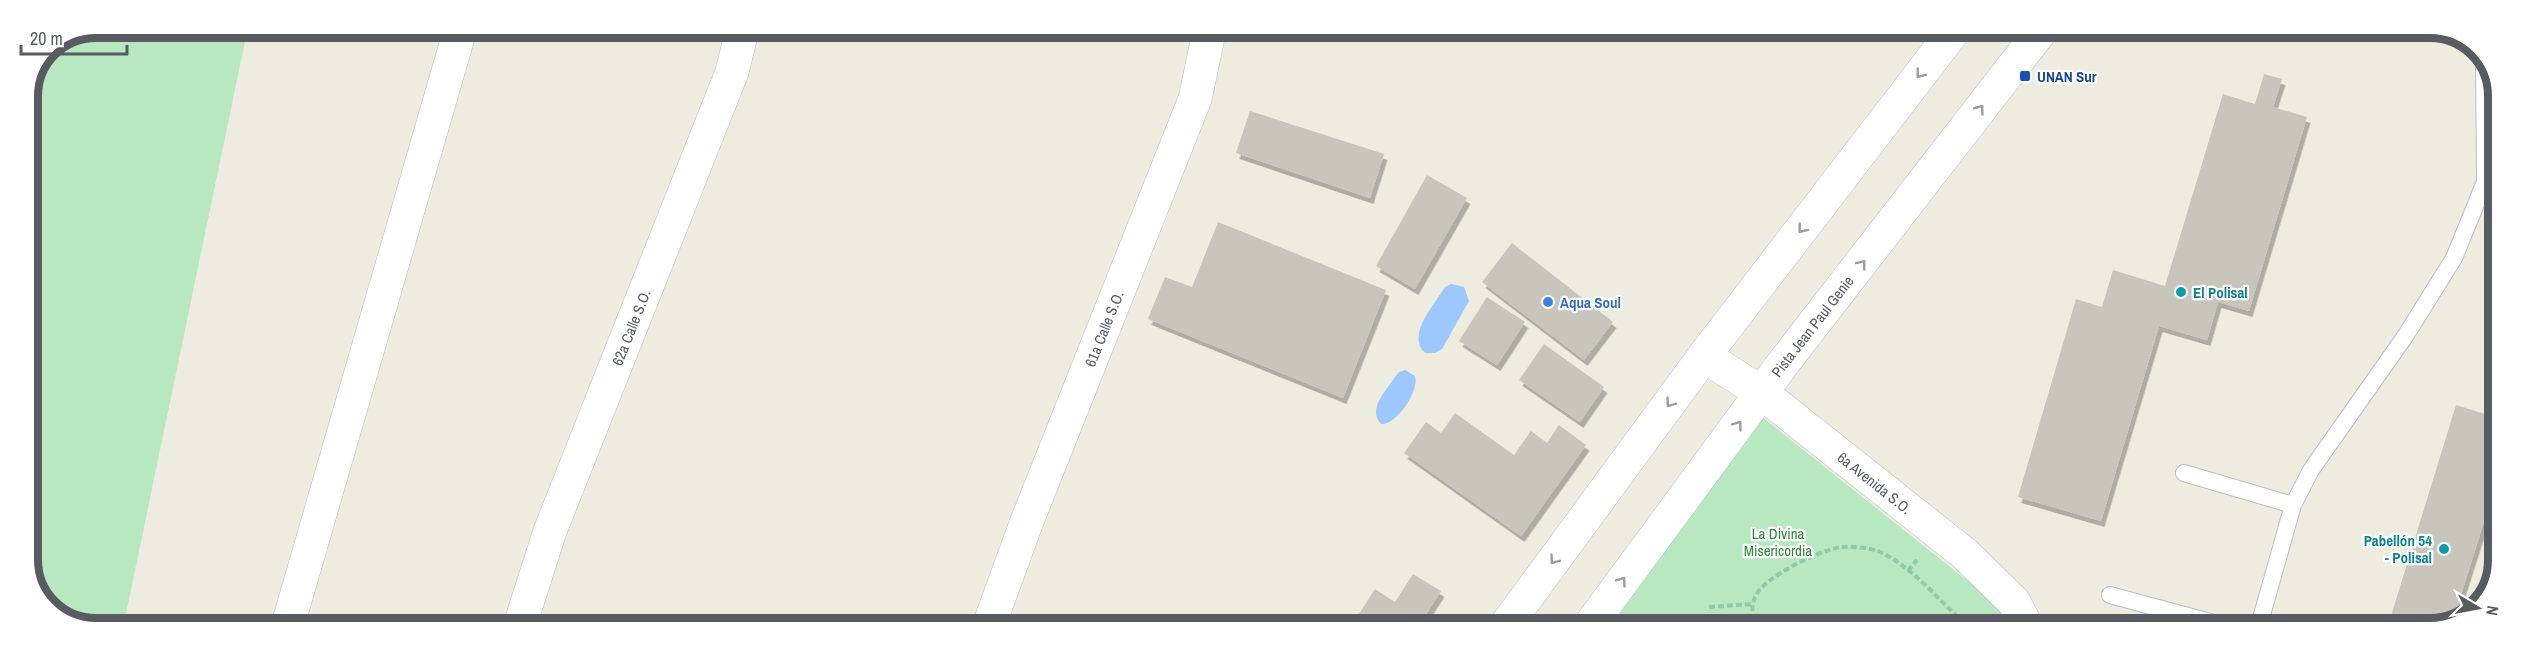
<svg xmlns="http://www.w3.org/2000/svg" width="2526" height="656" viewBox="0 0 2526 656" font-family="'Archivo Narrow',sans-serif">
  <defs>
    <filter id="shadow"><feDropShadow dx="3.5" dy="6" stdDeviation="0" flood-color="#0004"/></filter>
  </defs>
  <rect width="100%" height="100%" fill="#edecdf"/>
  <path fill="#b8e8bf" d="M96 27H248L123 628H82L44 606 28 569 27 95 47 47Z
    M1762 417 1999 606 2009 629H1596Z"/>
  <path fill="#9dc7ff" d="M1451 284 1464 287 1469 301 1442 349 1435 353H1425C1406 335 1434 305 1445 287Z
    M1405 370 1415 376C1420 390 1396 426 1381 424 1367 409 1386 391 1395 377L1399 372Z"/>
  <path fill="#c8c6bc" filter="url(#shadow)" d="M2264 74 2282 79 2273 107 2307 117 2249 311 2218 302 2207 340 2159 326 2101 521 2018 497 2076 299 2102 307 2113 270 2165 286 2223 94 2255 104Z
    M1250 111 1384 154 1370 198 1236 153Z
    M1427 175 1467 198 1415 289 1376 266Z
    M1218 222 1386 290 1343 398 1148 319 1165 277 1192 287Z
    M1512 243 1613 322 1584 360 1482 282Z
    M1487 297 1525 322 1497 365 1459 341Z
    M1544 344 1604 387 1580 422 1519 380Z
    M2456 405 2498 418V477L2453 620 2431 629H2387Z
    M1455 413 1514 455 1531 431 1547 443 1559 425 1586 445 1521 536 1404 453 1426 422 1441 433Z
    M1413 574 1441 591 1423 619 1428 622 1424 628H1350L1375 589 1395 602Z"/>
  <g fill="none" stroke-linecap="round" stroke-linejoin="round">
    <g stroke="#bcbec5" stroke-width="18">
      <path id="service" d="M2184 473 2293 505
        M2110 595 2236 629
        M2258 629 2293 505 2311 470 2406 335 2454 258 2485 182 2484 55"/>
    </g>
    <g stroke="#bcbec5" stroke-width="34">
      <g id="minor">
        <path id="s1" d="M1704 356 1762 393 1965 554 2014 602 2028 629"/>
        <path d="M287 628 461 27"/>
        <path id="s2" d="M519 628 550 531 732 72 743 27"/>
        <path id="s3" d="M988 628 1027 521 1195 99 1210 28"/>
      </g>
    </g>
    <g stroke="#bcbfc7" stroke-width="34">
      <g id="secondary">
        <path d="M1504 628 1704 356 1956 28"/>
        <path id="s4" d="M1588 628 1781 366 2043 28"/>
      </g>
    </g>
    <path stroke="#91c9a9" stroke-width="4" stroke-dasharray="6 3" stroke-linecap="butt" d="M1908 571 1917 560
      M1709 607 1753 604
      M1755 629C1752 619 1751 606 1755 597 1763 577 1820 550 1841 547 1851 546 1869 548 1878 551 1910 565 1935 596 1960 619L1965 629"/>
    <use href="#service" stroke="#fff" stroke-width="16"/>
    <use href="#minor" stroke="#fff" stroke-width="33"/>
    <use href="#secondary" stroke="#fff" stroke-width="33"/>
  </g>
  <defs><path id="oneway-chevron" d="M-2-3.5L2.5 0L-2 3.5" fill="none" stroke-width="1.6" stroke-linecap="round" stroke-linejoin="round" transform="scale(1.5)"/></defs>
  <g stroke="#9b9da1">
    <use href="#oneway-chevron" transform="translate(1920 74) rotate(128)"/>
    <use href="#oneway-chevron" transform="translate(1980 109) rotate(-53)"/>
    <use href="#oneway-chevron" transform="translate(1802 229) rotate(128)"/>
    <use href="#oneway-chevron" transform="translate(1862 264) rotate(-52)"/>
    <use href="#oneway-chevron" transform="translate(1670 403) rotate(126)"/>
    <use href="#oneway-chevron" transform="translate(1738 425) rotate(-54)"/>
    <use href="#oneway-chevron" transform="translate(1554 560) rotate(126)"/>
    <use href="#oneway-chevron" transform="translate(1622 581) rotate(-54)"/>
  </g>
  <rect fill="#1a4fb4" stroke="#fff" stroke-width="2" x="2019" y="70" width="12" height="12" rx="3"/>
  <g fill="#0f9aa8" stroke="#fff" stroke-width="2">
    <circle cx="2181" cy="292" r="6"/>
    <circle cx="2444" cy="549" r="6"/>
  </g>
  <circle fill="#3f7fe0" stroke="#fff" stroke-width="2" cx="1548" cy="302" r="6"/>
  <g text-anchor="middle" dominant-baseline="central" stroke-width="4.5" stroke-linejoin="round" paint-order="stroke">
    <g font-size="15" font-weight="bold" fill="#164399" stroke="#fff" text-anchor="start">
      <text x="2037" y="76">UNAN Sur</text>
    </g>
    <g font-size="15" font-weight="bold" fill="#0d838f" stroke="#fff" text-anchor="start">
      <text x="2193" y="292">El Polisal</text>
      <text x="2432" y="540" text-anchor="end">Pabellón 54<tspan x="2432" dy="17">- Polisal</tspan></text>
    </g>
    <g font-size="15" font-weight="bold" fill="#366cbe" stroke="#fff" text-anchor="start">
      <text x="1560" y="302">Aqua Soul</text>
    </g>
    <g font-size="15" fill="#585b62" stroke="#fff">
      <text stroke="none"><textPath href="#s2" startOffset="321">62a Calle S.O.</textPath></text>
      <text stroke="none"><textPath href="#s4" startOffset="376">Pista Jean Paul Genie</textPath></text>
      <text stroke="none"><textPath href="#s3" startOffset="321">61a Calle S.O.</textPath></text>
      <text stroke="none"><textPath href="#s1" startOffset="213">6a Avenida S.O.</textPath></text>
    </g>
    <g font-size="15" fill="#2c853d" stroke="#fff">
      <text x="1778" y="533">La Divina<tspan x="1778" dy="17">Misericordia</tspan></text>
    </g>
  </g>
  <path d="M0 0H2526V656H0ZM96 38H2430A58 58 0 0 1 2488 96V560A58 58 0 0 1 2430 618H96A58 58 0 0 1 38 560V96A58 58 0 0 1 96 38Z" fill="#fff" fill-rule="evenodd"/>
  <path fill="none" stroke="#585b62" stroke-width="8" d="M96 38H2430A58 58 0 0 1 2488 96V560A58 58 0 0 1 2430 618H96A58 58 0 0 1 38 560V96A58 58 0 0 1 96 38Z"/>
  <g transform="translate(2478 608) rotate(100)" stroke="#ffffff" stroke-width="4.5" paint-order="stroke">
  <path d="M0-4.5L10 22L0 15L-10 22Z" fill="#585b62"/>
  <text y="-9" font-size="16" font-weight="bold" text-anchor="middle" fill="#585b62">N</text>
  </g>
  <path d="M21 45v9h106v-9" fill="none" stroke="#585b62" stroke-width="3"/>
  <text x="30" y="45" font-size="18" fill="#585b62" stroke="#ffffff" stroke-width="4.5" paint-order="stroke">20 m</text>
</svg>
